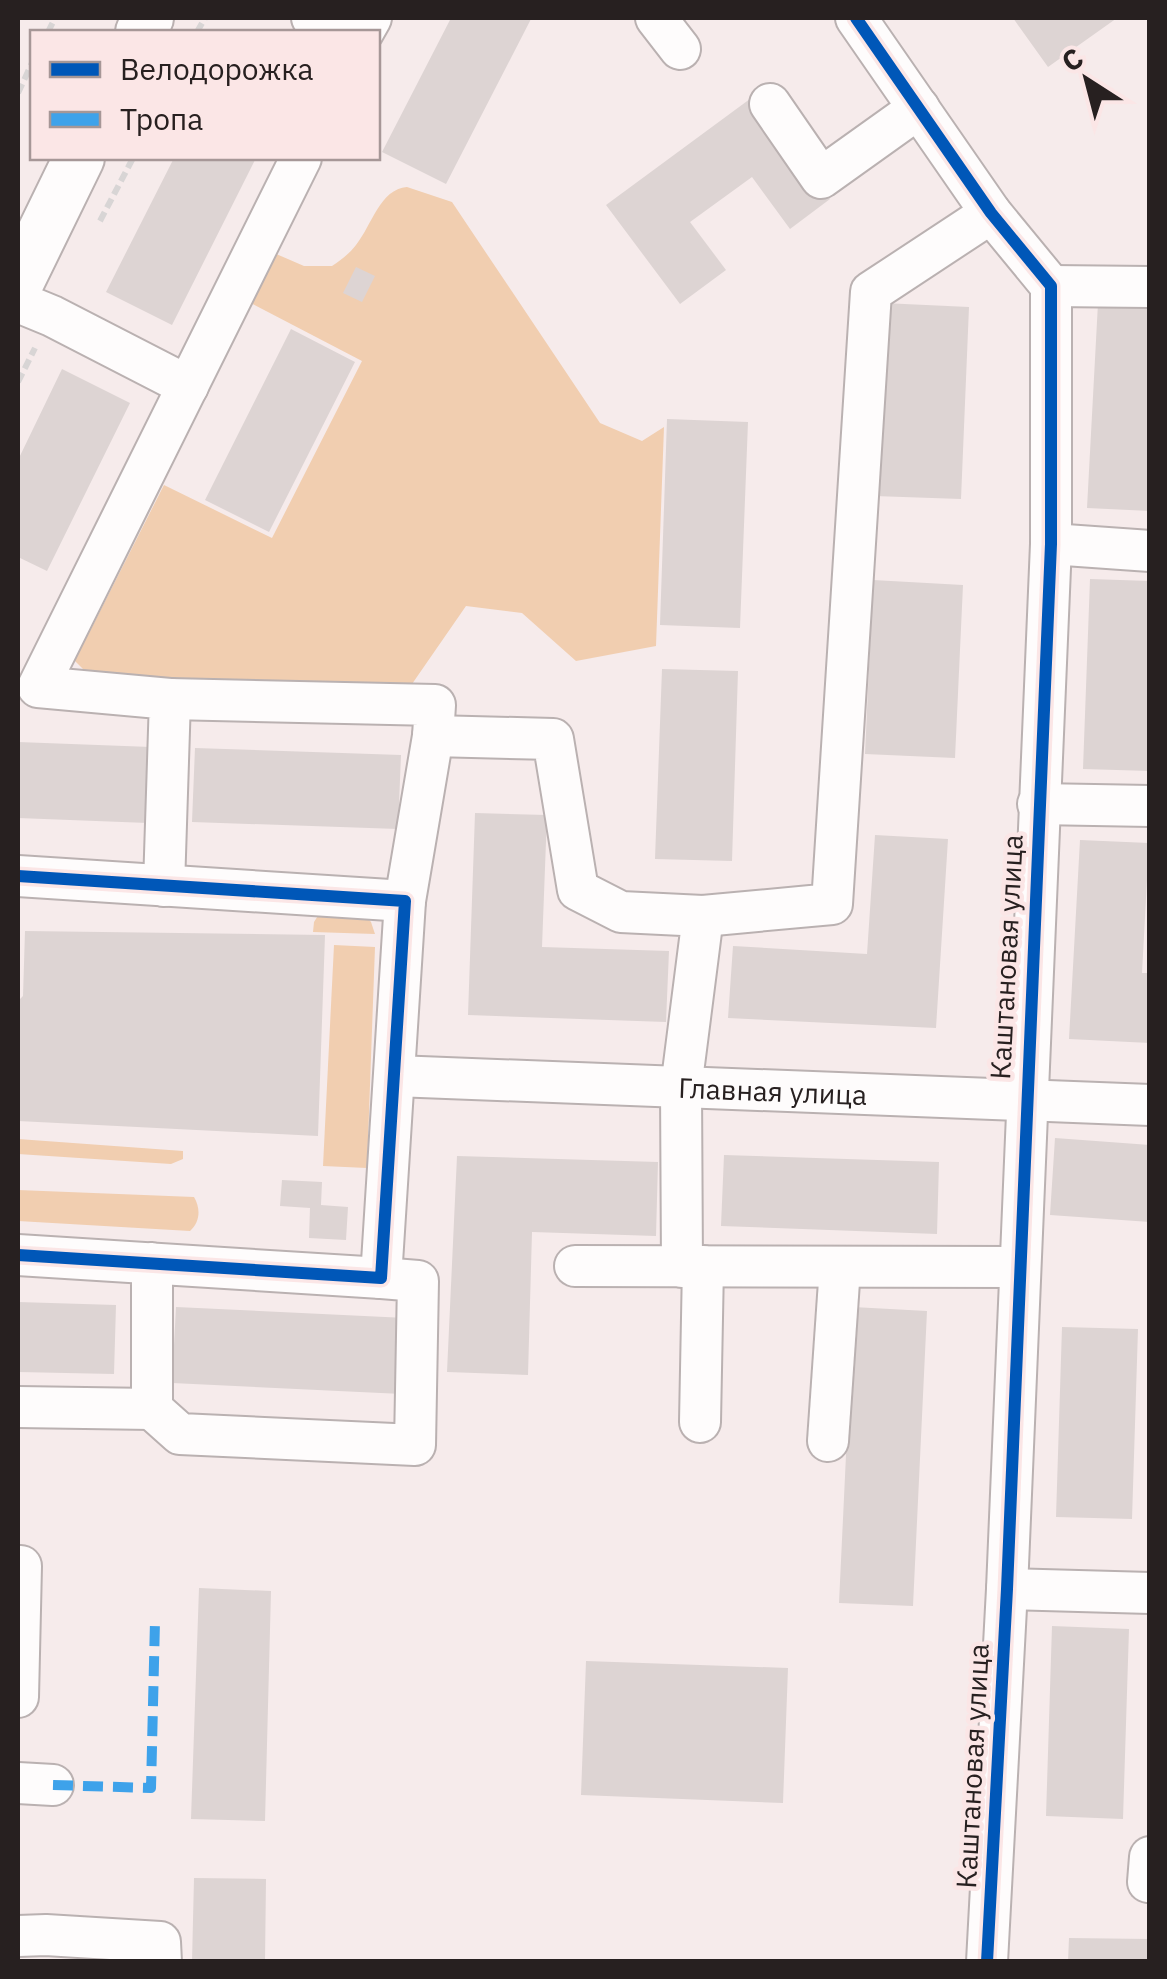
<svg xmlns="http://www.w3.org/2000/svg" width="1167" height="1979" viewBox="0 0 1167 1979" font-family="'IBM Plex Sans',sans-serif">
  <rect width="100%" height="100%" fill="#f6ebeb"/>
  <path fill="#f1ceb0" d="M407 187 452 202 600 423 642 441 664 427 656 646 576 661 522 613 466 606 403 697 93 679 71 657 90 631 164 485 272 538 362 361 243 299 267 250 304 266H332C341 260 349 254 356 245 372 225 380 189 407 187Z
    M321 911 363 913 371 922 375 934 313 932 314 922Z
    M334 945 375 947 367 1168 323 1166Z
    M18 1139 183 1151V1159L171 1164 18 1154Z
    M18 1190 194 1197C201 1209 200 1222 190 1231L18 1221Z"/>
  <path fill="#ddd4d3" d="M451 18 531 19 446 184 382 152Z
    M1013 18H1117L1048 67Z
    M754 96 830 199 790 229 752 177 690 222 726 270 680 304 606 205Z
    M174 158H256L172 325 106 292Z
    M356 267 375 276 362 302 343 293Z
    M883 303 969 307 961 499 874 496Z
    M1098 303 1150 306V511L1087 508Z
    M291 329 355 362 269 532 205 500Z
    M62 369 130 403 47 571 18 557V460Z
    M667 419 748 422 740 628 660 625Z
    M1090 579 1150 581V771L1083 769Z
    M873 580 963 585 955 758 865 754Z
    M662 669 738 671 732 861 655 859Z
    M18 742 151 747 148 823 18 818Z
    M195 748 401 755 398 829 192 822Z
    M475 813 547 815 542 947 669 951 666 1022 468 1015Z
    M875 835 948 839 936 1028 728 1018 733 946 867 954Z
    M1080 840 1149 843 1142 973H1150V1043L1069 1039Z
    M25 931 325 935 318 1136 18 1121V1001L23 996Z
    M1055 1138 1150 1145V1222L1050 1215Z
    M724 1155 939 1162 937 1234 721 1226Z
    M457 1156 658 1162 656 1236 532 1232 528 1375 447 1372Z
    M282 1180 322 1182 321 1205 348 1207 346 1240 309 1238 310 1208 280 1206Z
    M18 1302 116 1305 114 1374 18 1372Z
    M176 1307 406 1318 402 1394 172 1383Z
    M853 1307 927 1311 913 1606 839 1603Z
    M1062 1327 1138 1329 1132 1519 1056 1517Z
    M199 1588 271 1591 265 1821 191 1819Z
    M1052 1626 1129 1629 1123 1819 1046 1816Z
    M586 1661 788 1668 783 1803 581 1795Z
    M194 1878 266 1879 265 1962H192Z
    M1069 1938 1150 1939V1962H1068Z"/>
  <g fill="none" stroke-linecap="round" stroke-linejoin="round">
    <g stroke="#bab1b1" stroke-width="44">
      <g id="minor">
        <path d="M312 18 341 32"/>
        <path d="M656 18 680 49"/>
        <path d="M856 18 991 213 1051 286V544L1007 1589 987 1962"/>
        <path d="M363 32 371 18"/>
        <path d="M770 104 821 178 919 108"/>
        <path d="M1051 286 1150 287"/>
        <path d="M18 302 52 316 188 386"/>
        <path d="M1051 544 1150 551"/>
        <path d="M170 699 435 705 433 736 405 901 381 1278"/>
        <path d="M433 736 553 739 578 890 621 912 703 916 681 1088 682 1267"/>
        <path d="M1038 804 1150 806"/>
        <path d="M18 876 405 901"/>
        <path d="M164 886 170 699 38 687 301 158"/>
        <path d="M703 916 832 904 871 292 991 213"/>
        <path id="s1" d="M395 1076 1150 1105"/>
        <path d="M18 1255 381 1278 418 1281 415 1445 180 1434 152 1409V1263"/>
        <path d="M575 1266 1018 1267"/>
        <path d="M18 1407 152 1409"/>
        <path d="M700 1422 703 1266"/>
        <path d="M828 1441 840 1267"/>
        <path d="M18 1566H21L18 1697"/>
        <path d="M1007 1589 1150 1593"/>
        <path d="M18 1783 53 1785"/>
        <path d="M1148 1882 1150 1857"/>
        <path d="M18 1936 46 1935 160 1942 161 1962"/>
      </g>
    </g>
    <g stroke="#bab1b1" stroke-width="54">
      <path id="major" d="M141 32 148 18
        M18 283 79 158"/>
    </g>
    <path stroke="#d8d5d5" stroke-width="6" stroke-dasharray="10 5" stroke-linecap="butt" d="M48 32 55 18
      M197 32 205 18
      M18 93 32 63
      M100 221 133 158
      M18 382 35 348"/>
    <use href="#minor" stroke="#fefcfc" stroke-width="40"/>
    <use href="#major" stroke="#fefcfc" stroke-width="50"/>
    <path stroke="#3ea2ea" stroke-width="10" stroke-dasharray="20 10" stroke-linecap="butt" d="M53 1785 151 1788 155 1621"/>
    <g stroke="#fbe6e6" stroke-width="19">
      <path id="cycleway" d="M856 18 991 213 1051 286V544L1007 1589 987 1962
        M18 876 405 901 381 1278 18 1255"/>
    </g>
    <use href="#cycleway" stroke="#0057b8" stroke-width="12"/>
  </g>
  <g text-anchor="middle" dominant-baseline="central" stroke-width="9" stroke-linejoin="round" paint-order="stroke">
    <g font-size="28" fill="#272020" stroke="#fbe6e6">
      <text transform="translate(1006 957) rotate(-87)">Каштановая улица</text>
      <text stroke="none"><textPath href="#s1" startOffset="378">Главная улица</textPath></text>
      <text transform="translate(972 1766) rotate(-87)">Каштановая улица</text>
    </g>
  </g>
  <rect width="1167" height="1979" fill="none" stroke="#272020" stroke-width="40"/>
  <rect x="30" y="30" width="350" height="130" fill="#fbe6e6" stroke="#a69797" stroke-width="2.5"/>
  <rect x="50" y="62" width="50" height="15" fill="#0057b8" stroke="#a69797" stroke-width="2.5"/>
  <text x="120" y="80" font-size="30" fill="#272020">Велодорожка</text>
  <rect x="50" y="112" width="50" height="15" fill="#3ea2ea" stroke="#a69797" stroke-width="2.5"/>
  <text x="120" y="130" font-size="30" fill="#272020">Тропа</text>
  <g transform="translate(1087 80) rotate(324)" stroke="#fbe6e6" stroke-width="8" paint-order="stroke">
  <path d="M0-8L18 38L0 25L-18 38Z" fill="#272020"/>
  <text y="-15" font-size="28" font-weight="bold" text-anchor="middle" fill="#272020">С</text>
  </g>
</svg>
